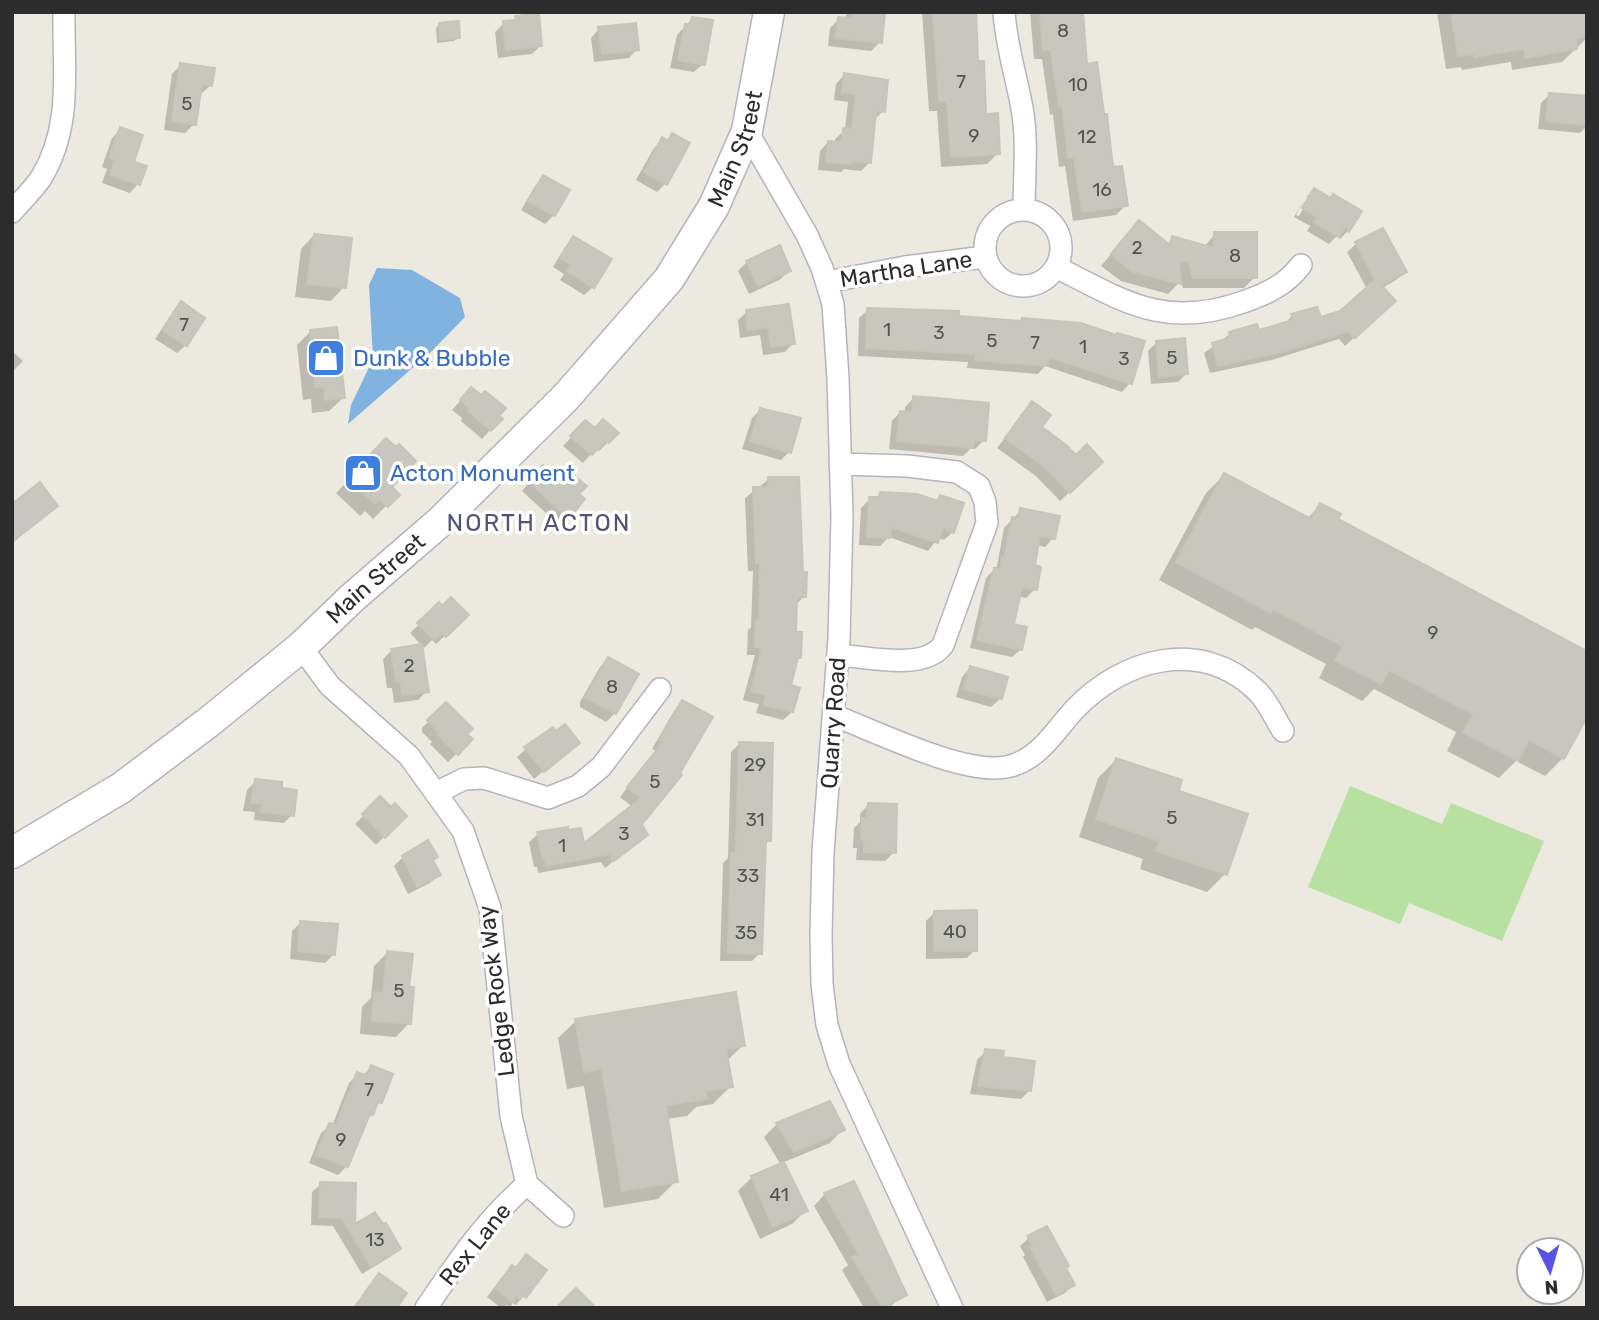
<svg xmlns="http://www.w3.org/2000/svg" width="1599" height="1320" viewBox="0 0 1599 1320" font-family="Rubik,sans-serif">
  <rect width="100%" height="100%" fill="#ece9e0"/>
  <path fill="#b8e1a1" d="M1350 786 1442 824 1451 803 1544 841 1502 941 1409 903 1400 924 1308 887Z"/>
  <path fill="#81b3e1" d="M377 268 412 270 460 298 465 317 432 351 348 424 351 405 373 359 369 285Z"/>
  <path fill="#0003" d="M847 12H884L880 42 871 51 828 46 830 28 839 19H845Z
    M922 12H974L976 63 984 115 998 153 987 164 941 167 937 111H929Z
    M1030 12H1081L1085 66 1111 169 1126 205 1116 215 1073 221 1065 166 1059 167 1053 114 1050 115 1042 59H1034Z
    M1437 12H1585L1587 38 1562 62 1512 70 1511 62 1462 70 1461 67 1446 69Z
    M516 18 541 45 532 54 498 58 495 32 504 23 512 22Z
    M692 19 703 64 694 72 670 68 677 35Z
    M440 24 458 38 454 41 437 43 436 28Z
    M599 29 637 49 629 58 594 62 591 38Z
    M181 65 211 85 202 93H199L194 124 185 133 164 130 172 74Z
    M844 75 883 111 874 120 870 162 861 171 844 169 841 172 818 170 820 151 828 142 835 143V139L845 130 848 102 834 100 836 84Z
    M1550 94 1587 98V126L1580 133 1538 129 1541 103Z
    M121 129 138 184 130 193 102 183 107 169 102 167 112 138Z
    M672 136 666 183 657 192 636 180 654 148 662 140 666 142Z
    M543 177 554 215 545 224 521 210 535 186Z
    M1314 190 1360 211 1348 231 1340 239 1338 235 1329 244 1307 231 1310 226 1294 217 1305 198 1296 215 1299 216 1310 197H1306Z
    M1383 230 1404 272 1396 280 1382 288 1385 309 1345 346 1339 339 1272 360 1210 373 1204 353 1230 334 1258 332 1283 325 1292 316 1320 319 1340 313 1367 289 1347 252 1356 244Z
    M1129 233 1167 245 1173 238 1204 247 1215 234 1255 277 1244 288H1183L1181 281 1168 294 1121 281 1101 266Z
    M314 235 344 287 331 301 295 297 301 249Z
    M574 238 593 287 584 295 560 280 564 274 553 267 565 247Z
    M747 262 789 270 781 279 749 294 738 271Z
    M181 303 186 345 177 353 155 339 173 312Z
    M868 310 1019 323 1022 319 1130 383 1122 392 1045 366 1038 374 967 368 968 362 858 356 859 318Z
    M747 312 793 343 785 352 763 355 760 335 740 338 738 320Z
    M310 332 343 398 329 411 312 413 311 399 303 400 297 345Z
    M1157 342 1187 373 1178 382 1151 384 1148 351Z
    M12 351 23 361 12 372Z
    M463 398 490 430 482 439 461 421 462 418 452 410Z
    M914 398 984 440 975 449H970L963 456 889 449 892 421 900 412 905 413V407Z
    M1032 404 1039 428 1076 457 1101 462 1060 501 1036 476 997 448Z
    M760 410 789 452 781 460 742 449 752 418Z
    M594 430 617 433 599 451 596 448 583 463 563 446 577 431Z
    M386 441 389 487 397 495 373 519 365 511 360 516 336 493Z
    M1224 475 1307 519 1320 505 1563 758 1545 776 1516 761 1499 778 1447 751 1456 732 1374 689 1362 701 1319 678 1326 664 1255 627 1252 630 1159 580 1206 493Z
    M535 476 559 480 577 495 568 517 560 526 522 491Z
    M769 479 804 596 795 606 794 634 800 657 795 662 789 687 792 712 783 720 756 713 759 704 743 700 755 655H747L748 630 751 627 753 571H748L745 498Z
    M881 494 936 502 941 497 953 532 944 540 938 538 928 551 889 537 880 546 859 545 861 508 870 499H875Z
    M12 499 16 503 56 506 12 543Z
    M1021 510 1053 538 1045 547 1037 545 1033 567 1035 589 1026 598 1018 596 1012 625 1021 649 1012 657 970 648 986 578 997 566 1004 528Z
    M439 605 467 615 436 644 432 640 424 648 410 633Z
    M392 650 427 691 418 700 394 703 392 688H387L383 659Z
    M609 659 615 713 606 722 580 707V702L600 667Z
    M970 668 1006 678 1000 699 991 707 956 697 962 677Z
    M682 702 640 824 646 835 605 868 601 862 538 873 537 867H534L529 842 538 834 582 846 633 807 620 797 656 751 652 749 674 711Z
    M446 704 471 740 448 762 430 744 432 742 422 732V728Z
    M578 743 534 779 517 757 526 749Z
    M739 744 769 840 764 846 760 953 752 961H720L723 863 728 858 731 752Z
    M1116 760 1177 792 1225 874 1207 892 1140 869 1143 859 1079 837 1098 778Z
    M256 781 280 790 292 815 284 823 254 820 255 812 243 811 247 790Z
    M380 799 391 810 405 816 376 845 355 824Z
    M868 805 894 852 885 861 856 860 857 848H853L854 828 860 822V814Z
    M403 857 432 861 439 875 430 883 408 894 394 866Z
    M934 913 975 950 967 958 926 959V921Z
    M301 922 334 954 325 963 290 959 292 931Z
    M387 953 408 989 409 1023 396 1037 360 1034 362 1007 371 998 374 966Z
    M576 1021 743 1045 727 1061 731 1086 713 1104 696 1107 687 1116 666 1119 676 1181 658 1199 604 1208 584 1086 567 1089 558 1038Z
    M986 1051 1030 1090 1021 1099 970 1094 977 1060Z
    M371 1067 380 1102 365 1121 347 1166 338 1175 309 1163 321 1133 330 1125 332 1126 349 1083 358 1074 363 1076Z
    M777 1124 843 1129 830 1143 782 1163 805 1211 792 1224 760 1239 738 1191 752 1177 781 1165 764 1137Z
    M853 1183 904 1294 889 1308H864L842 1270 848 1265 814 1206 824 1195Z
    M321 1184 353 1227 399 1249 390 1257 362 1274 333 1226 311 1225 312 1192Z
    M1029 1238 1064 1268 1073 1284 1065 1293 1047 1302 1023 1257 1025 1255 1020 1246Z
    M526 1257 544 1270 516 1305 513 1303 510 1307 507 1305 501 1308 487 1297 503 1276 512 1267 515 1269Z"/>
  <path fill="#c8c7bf" stroke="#c7c5ba" stroke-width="2" d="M852 12H885L882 43 836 38 838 17 852 18Z
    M933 12H976L978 61H984L986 114 998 113 1000 154 951 157 947 101H939Z
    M1040 12H1083L1087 64 1097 62 1104 114H1107L1113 167 1122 166 1128 206 1082 212 1074 158H1068L1062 105 1059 106 1051 50H1043Z
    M1451 12H1587V37L1576 38 1577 49 1525 58 1524 49 1475 57 1474 54 1458 56Z
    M539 13 542 46 506 50 503 21 516 20 515 16Z
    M692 17 713 20 705 65 678 60 685 24 690 25Z
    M459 21 460 38 440 40 439 23Z
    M636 23 639 50 602 54 598 27Z
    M180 63 215 68 212 86 202 84 196 125 172 121Z
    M844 73 888 80 885 112 876 111 871 163 852 161 851 164 826 162 828 141 842 142 843 128 852 129 856 94 842 92Z
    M1549 93 1587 96V125L1546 121Z
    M120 127 143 135 134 162 147 166 140 185 110 175 115 160 109 158Z
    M672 133 690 143 667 185 644 172 662 137 668 141Z
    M543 175 570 190 555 216 528 201Z
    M1314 188 1331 198 1333 194 1362 211 1349 232 1346 225 1339 237 1314 222 1317 217 1302 208Z
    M1139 220 1170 245 1172 236 1214 248V232H1257V278H1193L1188 261 1179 263 1181 284 1131 271 1111 254Z
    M1383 228 1407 272 1381 285 1396 301 1355 338 1348 331 1282 352 1218 366 1212 343 1230 338 1229 332 1257 324 1259 330 1293 320 1291 314 1317 307 1321 317 1340 311 1375 280 1355 242Z
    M314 234 352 238 346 288 307 284Z
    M573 236 612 259 594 288 567 271 571 265 560 258Z
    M780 245 791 271 758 286 746 261Z
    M181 301 205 318 187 346 162 330Z
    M789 304 795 344 771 347 768 327 748 330 746 310Z
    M867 308 959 311V316L1021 321 1022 318 1081 323 1116 335 1117 333 1145 341 1132 384 1049 357 1048 366 975 360 976 354 866 348Z
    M337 327 345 398 325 400 324 386 315 387 310 330Z
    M1185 338 1188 374 1159 377 1156 341Z
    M471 387 481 395 485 391 506 408 499 416 503 419 491 431 468 411 470 409 460 400Z
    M913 396 989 403 986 441 974 440 973 448 897 441 900 411 912 412Z
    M1032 401 1051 415 1042 427 1065 444 1076 455 1087 444 1103 462 1070 493 1045 467 1005 438Z
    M760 408 801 418 791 453 750 441Z
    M603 419 619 433 609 443 606 440 592 455 570 436 585 420 595 428Z
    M386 438 396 447 399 444 416 461 392 487 400 495 388 507 379 499 375 504 348 478Z
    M543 465 560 479 567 470 587 486 579 494 585 499 569 519 529 482Z
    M1224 473 1311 519 1320 503 1341 514 1338 519 1587 651V717L1564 759 1529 740 1518 761 1463 732 1473 714 1389 670 1381 684 1335 660 1343 646 1273 609 1271 613 1176 562Z
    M768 477H799L803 572H807L806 597H797L796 632H802L801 658H798L791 685 800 688 793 712 764 705 766 695 751 692 762 647H755L756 620H759L760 563H756L753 487H768Z
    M40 482 58 506 12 542V504Z
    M880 492 917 494 938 501 940 495 964 503 954 533 943 528 938 543 891 527 890 538 867 537 869 497H879Z
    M1020 508 1060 516 1055 539 1040 536 1035 565 1041 567 1037 590 1022 587 1014 624 1027 627 1022 650 977 640 994 568 1000 569 1002 558 1004 559 1012 517 1018 519Z
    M451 597 469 615 446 637 442 633 434 640 417 623 439 602 442 606Z
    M422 644 429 692 402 695 400 680 396 681 391 649Z
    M608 657 639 674 616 714 585 697Z
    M970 666 1008 677 1002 699 963 689Z
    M682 700 713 717 680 773 682 775 642 824 648 835 614 861 610 854 546 866 545 859 543 860 537 832 568 827V830L581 828 584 843 641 798 627 787 663 742 659 740Z
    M446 702 473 729 467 734 473 739 458 755 437 734 439 732 427 720Z
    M565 724 580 743 544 772 524 747 553 727 556 731Z
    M739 742 773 743 771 841H766L762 954 728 953 731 853H736Z
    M1116 758 1182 780 1179 791 1248 814 1227 875 1156 851 1160 841 1096 819Z
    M255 779 282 782V788L297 790 294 816 261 812 262 804 251 803Z
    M380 796 391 807 395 803 407 816 385 838 362 814Z
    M868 803 897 804 896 853 864 852V840H861L862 818H867Z
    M428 840 438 857 433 860 441 875 417 887 402 856Z
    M977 910V951H934V911Z
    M300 921 338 924 335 955 298 951Z
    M387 951 413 954 409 987H414L411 1024 372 1021 374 992 383 993Z
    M736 992 745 1046 726 1049 733 1087 705 1091 707 1099 666 1105 678 1182 622 1191 602 1069 584 1072 575 1019Z
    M985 1049 1004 1051 1003 1057 1035 1061 1031 1091 978 1086Z
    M371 1065 393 1074 382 1103 378 1102 373 1115 370 1114 348 1167 316 1155 329 1123 336 1125 357 1072 367 1076Z
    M830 1101 845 1130 794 1152 776 1123Z
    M784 1162 808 1211 773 1227 751 1176Z
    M854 1181 907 1295 883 1308 852 1257 859 1255 824 1193Z
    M320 1182 356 1183 355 1224 375 1212 383 1224 386 1223 401 1249 371 1267 342 1218 319 1217Z
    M1047 1226 1069 1266 1066 1268 1075 1285 1056 1295 1030 1247 1033 1246 1027 1236Z
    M526 1254 547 1270 526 1298 523 1295 520 1299 516 1297 513 1302 495 1288 512 1265 516 1268Z
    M379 1273 407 1293 397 1308H354Z
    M576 1288 596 1308H556Z"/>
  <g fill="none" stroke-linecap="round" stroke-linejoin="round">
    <g stroke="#b4b4be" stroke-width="24">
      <path id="street" d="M1004 12C1006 45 1016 75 1022 108 1028 141 1024 176 1024 210
        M747 131 807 235 822 268 833 304 838 378 842 517 839 639 823 852 821 935 822 984 827 1025 839 1064 952 1308
        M985 248a38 38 0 1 1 76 0a38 38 0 1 1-76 0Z
        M12 212C21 201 33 190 41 178 73 126 63 70 64 12
        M1056 267C1124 301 1164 330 1243 302 1266 294 1286 285 1301 265
        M827 282 905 267 985 257
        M301 647 330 686 409 756 463 831 490 908 511 1116 527 1184 563 1216
        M839 655C868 657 924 671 943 645L987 523 985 502 979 486 957 472 907 466 840 464
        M835 716C878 732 963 775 1006 767 1038 761 1054 732 1074 710 1123 658 1201 637 1257 691 1268 701 1275 719 1283 731
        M436 793 464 779 484 778 548 798 578 786 601 767 660 689
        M426 1308C458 1261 484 1222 527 1184"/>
    </g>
    <g stroke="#b4b4be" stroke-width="33">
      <g id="secondary">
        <path id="s1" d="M12 853 121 788 210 721 301 647 352 598 441 521 566 397 669 279 714 206 747 131 769 12"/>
      </g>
    </g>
    <use href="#street" stroke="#fff" stroke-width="21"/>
    <use href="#secondary" stroke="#fff" stroke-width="30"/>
  </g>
  <defs>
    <g id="shop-square" transform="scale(2.0125)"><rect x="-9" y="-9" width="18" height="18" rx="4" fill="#3f7fe0" stroke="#fff"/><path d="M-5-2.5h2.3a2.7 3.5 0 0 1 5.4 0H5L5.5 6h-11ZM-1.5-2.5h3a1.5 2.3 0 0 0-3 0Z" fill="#fff"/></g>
  </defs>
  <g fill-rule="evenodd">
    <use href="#shop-square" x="326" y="358"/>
    <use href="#shop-square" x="363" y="473"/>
  </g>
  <g text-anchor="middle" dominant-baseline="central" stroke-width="7" stroke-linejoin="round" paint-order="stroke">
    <g font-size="19" fill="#535351">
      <text x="1063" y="30">8</text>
      <text x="961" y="81">7</text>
      <text x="1078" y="84">10</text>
      <text x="187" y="103">5</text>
      <text x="974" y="135">9</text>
      <text x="1087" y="136">12</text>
      <text x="1102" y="189">16</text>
      <text x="1137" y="247">2</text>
      <text x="1235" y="255">8</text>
      <text x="184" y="324">7</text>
      <text x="887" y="329">1</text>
      <text x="939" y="332">3</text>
      <text x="992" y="340">5</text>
      <text x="1035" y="342">7</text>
      <text x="1083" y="346">1</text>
      <text x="1172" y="357">5</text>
      <text x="1124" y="358">3</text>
      <text x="1433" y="632">9</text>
      <text x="409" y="665">2</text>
      <text x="612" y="686">8</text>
      <text x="755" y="764">29</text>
      <text x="655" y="781">5</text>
      <text x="1172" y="817">5</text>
      <text x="755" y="819">31</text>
      <text x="624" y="833">3</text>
      <text x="562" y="845">1</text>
      <text x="748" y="875">33</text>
      <text x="955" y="931">40</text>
      <text x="746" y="932">35</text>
      <text x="399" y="990">5</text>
      <text x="369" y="1089">7</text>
      <text x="341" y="1139">9</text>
      <text x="779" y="1194">41</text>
      <text x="375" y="1239">13</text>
    </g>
    <g font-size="23" fill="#2c2c2c" stroke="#fff">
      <text stroke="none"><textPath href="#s1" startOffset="1024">Main Street</textPath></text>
      <text transform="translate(906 269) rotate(-9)">Martha Lane</text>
      <text stroke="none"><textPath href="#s1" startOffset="457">Main Street</textPath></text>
      <text transform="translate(833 723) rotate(-86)">Quarry Road</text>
      <text transform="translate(496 991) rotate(-97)">Ledge Rock Way</text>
      <text transform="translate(475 1244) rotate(-51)">Rex Lane</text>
    </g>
    <g font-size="23" fill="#366cbe" stroke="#fff" text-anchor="start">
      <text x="353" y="358">Dunk &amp; Bubble</text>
      <text x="390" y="473">Acton Monument</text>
    </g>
    <g font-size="24" letter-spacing="2" fill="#535278" stroke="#fff">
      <text x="539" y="523">NORTH ACTON</text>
    </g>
  </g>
  <rect width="1599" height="1320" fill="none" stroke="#2c2c2c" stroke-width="28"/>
  <g transform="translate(1550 1271) rotate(175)"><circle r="33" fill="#ffffff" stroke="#ababab" stroke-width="2"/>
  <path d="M0-5L12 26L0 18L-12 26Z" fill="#5955e4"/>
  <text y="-10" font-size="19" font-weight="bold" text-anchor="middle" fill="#2c2c2c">N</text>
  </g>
</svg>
